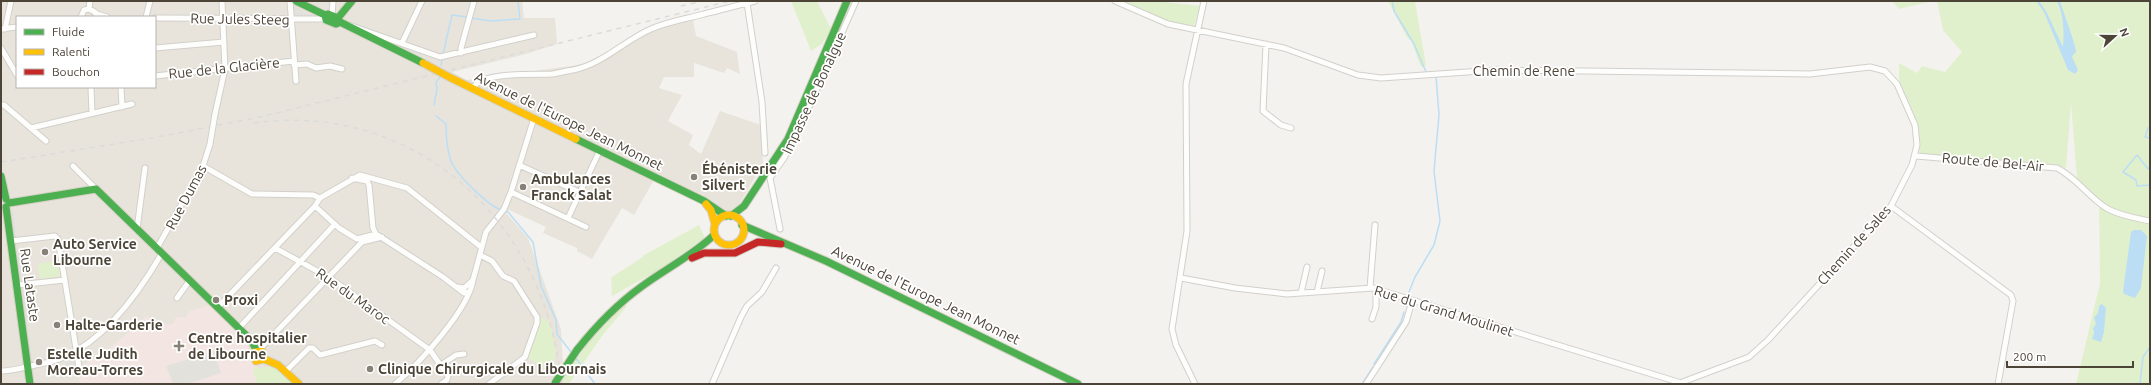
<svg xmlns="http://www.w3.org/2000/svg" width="2151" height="385" viewBox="0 0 2151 385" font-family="Ubuntu,sans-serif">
  <rect width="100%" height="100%" fill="#f4f2ee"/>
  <path fill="#e8e4db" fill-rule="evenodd" d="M1 1H522L524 18H555L557 44 526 54 452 72 467 80 585 64 660 22 693 19 696 36 737 52 740 74 727 68 724 73 694 63V77H664L659 88 682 95 668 121 693 135 689 145 701 154 720 111 761 125 763 163 732 217 655 178 634 215 622 208 592 259 577 251V248L543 233 546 227 509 210 506 213 528 238 561 329 564 384H1ZM17 17H155V87H17Z"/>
  <path fill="#f3e6e2" d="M211 305 245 339 255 366 260 369 272 365 293 384H80L77 370 115 344 147 316 152 321 168 325 174 323 176 317 185 318 190 311Z"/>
  <path fill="#e1f0cc" d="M791 1H817L831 29 822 44 811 51Z
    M1117 1H1156L1200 6 1194 27 1168 24Z
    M1388 1H1415L1426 66 1421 67 1411 40 1408 39Z
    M1892 1H1933L1899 9Z
    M1937 1H2150V384H2076L2100 283 2099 200 2077 179 2071 103 2066 168 2058 165 1920 154 1915 116 1899 80V63L1917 73 1922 66 1945 72 1962 52 1943 30Z
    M699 225 705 238 657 271 612 296 611 278C617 273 642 259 644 255Z
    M58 261 60 276 40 279 38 264Z
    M624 305 627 306 602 336 569 384H567L562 379 590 340Z
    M541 317 550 323 556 351 552 372 528 358Z
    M272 365 293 384H257L253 371 256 367 260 369Z"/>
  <path fill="#e3e1dc" d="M291 4 312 16 315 18H291Z
    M13 209 32 359 25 361 7 210Z
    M214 351 221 373 187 384H173L166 366Z
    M77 352 79 367 76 370 77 374 68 377 64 359Z"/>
  <path fill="#bbdef5" d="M2036 1H2039L2046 11 2063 47C2064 32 2064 15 2057 1H2060C2062 8 2077 48 2076 52 2075 53 2073 55 2072 57L2078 70 2075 74 2068 70 2044 12Z
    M2134 230H2141L2147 236 2141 288 2135 298 2124 294 2123 291 2131 232Z
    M2102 304 2106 308 2104 332 2101 342 2092 339 2094 333 2093 328 2096 324 2094 318 2098 313 2099 306Z"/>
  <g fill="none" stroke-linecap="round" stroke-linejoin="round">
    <path stroke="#bbdef5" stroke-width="1.5" d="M1392 1 1394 11 1414 44 1426 72
      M471 18 491 21 520 19 518 1
      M443 54 452 15 467 17
      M441 65 442 59
      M434 105 437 89 436 82 440 77
      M436 116 446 124C446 136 447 150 451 161 455 173 489 207 502 210
      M2150 128H2148L2145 137 2150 138
      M2150 166 2148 169 2137 155 2123 172 2136 180 2137 186 2150 185
      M504 211 508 212 533 242 541 286 556 320 557 334 571 352
      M1407 297 1415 277 1434 245 1440 221 1434 171 1439 115 1436 76
      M1405 306V300
      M575 357 595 384
      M1374 364 1401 322 1404 312
      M1362 384 1373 367
      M2140 384 2143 357 2150 347"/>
    <g stroke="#d2d0cb" stroke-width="7">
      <path id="street" d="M290 1 296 81
        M1115 1 1168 24 1284 48 1358 75 1381 78 1496 70 1810 74 1870 67 1885 71 1897 84 1915 125 1917 145 1912 165 1891 206 1768 340 1749 357 1677 384
        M747 3 762 102 765 153
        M89 9 90 1
        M97 14 107 17
        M332 15 333 1
        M81 17 84 10 89 9 95 12 97 17
        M146 17 150 1
        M155 18 325 19
        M349 25 440 57 534 35
        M1 29 17 27
        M5 29 11 1
        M402 43 422 1
        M1266 44 1263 111 1281 125 1291 128
        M1 48 17 75
        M155 48 224 42
        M461 53V48L474 1
        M294 65 307 64 316 68 330 66 342 69
        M155 76 294 61
        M91 87 92 113
        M121 87 122 107
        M473 88C482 71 536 75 552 74 559 73 566 71 573 70 603 64 625 40 651 29 669 21 686 19 704 14 721 10 738 5 755 1
        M1 105H4L46 141
        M215 114 225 69 222 1
        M31 128 132 104
        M1916 156 2057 168C2077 178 2089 198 2108 209 2121 216 2136 218 2150 221
        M519 165 579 192
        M73 166 96 189
        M203 166 252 194 313 195 320 198
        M352 178 367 181 368 178
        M367 181 369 185 373 228 376 234
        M511 192 586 227
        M315 206 339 228 357 239 376 234 443 277 464 293 469 292
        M1891 206 2011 295 2013 301 1998 384
        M568 218 600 150
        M137 229 145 168
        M780 229 770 178 784 158 798 132 856 1
        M11 241 55 236 58 239 79 367
        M362 242 382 237
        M157 248 203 166 210 144
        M275 248 330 278 430 350 448 376 447 380 441 384
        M480 255 492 261 503 276 514 281 537 317V323L525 357 489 384
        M1181 278 1235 288 1287 294 1373 288 1678 382
        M473 280 486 232 504 209 511 192 534 118
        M17 285 65 280
        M1370 288 1375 225
        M1317 292 1322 271
        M1301 293 1307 267
        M177 298 190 280
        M218 307 315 206 320 198 360 175 407 188 481 247
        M1372 319 1376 307V289
        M239 328 335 224
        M258 351 362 242
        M441 365 456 355 464 354
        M1 371C11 371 22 368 31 366 43 363 54 362 64 357 106 339 140 291 162 253
        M286 371 309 348H313L320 355 375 341 382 345
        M395 384C418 365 469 309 473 280L464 288 457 287
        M712 384 741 317 747 306 762 292 776 268
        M1195 384 1176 345 1172 329 1187 231 1186 84 1204 1
        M1366 384 1406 322 1412 301"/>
    </g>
    <g stroke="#d4cfc4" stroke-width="9">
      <path id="fast" d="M296 1 325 15 328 14 338 18 340 22 336 24 326 20 325 15
        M338 18 352 1
        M340 22 423 63
        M576 139 704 201 726 216
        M1 176 6 199
        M9 203 96 189 251 340 257 351
        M6 207 30 384
        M731 216 744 206 788 139 847 1
        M742 225 826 261 1078 384
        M577 350C596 326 616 305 641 287 665 269 692 256 714 235"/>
    </g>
    <g stroke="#d4cfc4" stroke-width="9">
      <path id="slow" d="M451 78 576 139
        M706 204 711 210 715 224
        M714 230a15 15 0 1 1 30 0a15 15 0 1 1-30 0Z
        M264 359 262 351 255 352 256 361 264 359 278 365 299 384"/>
    </g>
    <g stroke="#d4cfc4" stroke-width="9">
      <path id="jam" d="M692 258 704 253H735L758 242 781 244"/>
    </g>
    <use href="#street" stroke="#fdfdfc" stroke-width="5"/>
    <use href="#fast" stroke="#4caf50" stroke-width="7"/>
    <use href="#slow" stroke="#ffc107" stroke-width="7"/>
    <use href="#jam" stroke="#c62828" stroke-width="7"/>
    <path stroke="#dbdbda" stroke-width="1.5" stroke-dasharray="5 5" stroke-linecap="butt" d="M681 6 703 1
      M254 123C417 100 548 225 561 384
      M1 162 158 137 260 117 730 1"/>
    <g stroke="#d2d0cb" stroke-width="7" stroke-linecap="butt">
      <path id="street-bridge" d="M210 144 215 114"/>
    </g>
    <g stroke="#d4cfc4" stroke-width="9" stroke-linecap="butt">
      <path id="fast-bridge" d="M555 383 577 350"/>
    </g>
    <g stroke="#d4cfc4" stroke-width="9" stroke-linecap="butt">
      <path id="slow-bridge" d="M423 63 451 78"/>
    </g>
    <use href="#street-bridge" stroke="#fdfdfc" stroke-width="5"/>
    <use href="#fast-bridge" stroke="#4caf50" stroke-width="7"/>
    <use href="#slow-bridge" stroke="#ffc107" stroke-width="7"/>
  </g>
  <g fill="#878177" stroke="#fff" stroke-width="1.5">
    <circle cx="694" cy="177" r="4"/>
    <circle cx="523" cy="187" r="4"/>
    <circle cx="45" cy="252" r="4"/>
    <circle cx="216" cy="300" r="4"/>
    <circle cx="57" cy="325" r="4"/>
    <path d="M177 340h4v4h4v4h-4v4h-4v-4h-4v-4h4z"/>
    <circle cx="39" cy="362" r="4"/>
    <circle cx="370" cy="369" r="4"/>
  </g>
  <g text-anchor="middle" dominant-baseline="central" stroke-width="3.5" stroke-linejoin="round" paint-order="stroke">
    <g font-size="14" fill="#4c4437" stroke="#fff">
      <text transform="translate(240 19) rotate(1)">Rue Jules Steeg</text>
      <text transform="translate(224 68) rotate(-6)">Rue de la Glacière</text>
      <text x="1524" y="71">Chemin de Rene</text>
      <text transform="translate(814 93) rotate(-65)">Impasse de Bonalgue</text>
      <text transform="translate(569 121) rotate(26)">Avenue de l'Europe Jean Monnet</text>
      <text transform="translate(1993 162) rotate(5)">Route de Bel-Air</text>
      <text transform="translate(186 197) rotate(-62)">Rue Dumas</text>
      <text transform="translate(1854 245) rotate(-48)">Chemin de Sales</text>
      <text transform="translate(30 285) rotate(82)">Rue Lataste</text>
      <text transform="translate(926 295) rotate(26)">Avenue de l'Europe Jean Monnet</text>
      <text transform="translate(353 296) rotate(35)">Rue du Maroc</text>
      <text transform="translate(1444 311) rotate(17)">Rue du Grand Moulinet</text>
    </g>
    <g font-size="14" font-weight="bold" fill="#4c4437" stroke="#fff" text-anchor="start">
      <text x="702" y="169">Ébénisterie<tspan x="702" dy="16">Silvert</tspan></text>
      <text x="531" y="179">Ambulances<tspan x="531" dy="16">Franck Salat</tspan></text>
      <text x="53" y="244">Auto Service<tspan x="53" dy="16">Libourne</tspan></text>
      <text x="224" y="300">Proxi</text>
      <text x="65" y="325">Halte-Garderie</text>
      <text x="188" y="338">Centre hospitalier<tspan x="188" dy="16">de Libourne</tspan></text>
      <text x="47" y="354">Estelle Judith<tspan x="47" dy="16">Moreau-Torres</tspan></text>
      <text x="378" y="369">Clinique Chirurgicale du Libournais</text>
    </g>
  </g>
  <rect width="2151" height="385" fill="none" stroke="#4c4437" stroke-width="4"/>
  <rect x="16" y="16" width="140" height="72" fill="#ffffff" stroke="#b7b4af"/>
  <rect x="24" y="29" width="20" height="6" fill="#4caf50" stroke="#b7b4af"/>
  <text x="52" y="36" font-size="12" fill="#4c4437">Fluide</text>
  <rect x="24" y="49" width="20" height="6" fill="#ffc107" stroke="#b7b4af"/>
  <text x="52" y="56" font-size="12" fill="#4c4437">Ralenti</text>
  <rect x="24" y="69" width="20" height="6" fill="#c62828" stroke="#b7b4af"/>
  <text x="52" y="76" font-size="12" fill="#4c4437">Bouchon</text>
  <g transform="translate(2115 36) rotate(69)" stroke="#ffffff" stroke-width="3" paint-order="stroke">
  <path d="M0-3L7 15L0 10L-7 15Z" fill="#4c4437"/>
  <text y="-6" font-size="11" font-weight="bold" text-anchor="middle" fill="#4c4437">N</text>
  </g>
  <path d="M2007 361v6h126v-6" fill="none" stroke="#4c4437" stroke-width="2"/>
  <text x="2013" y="361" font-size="12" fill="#4c4437" stroke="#ffffff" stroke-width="3" paint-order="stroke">200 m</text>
</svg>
